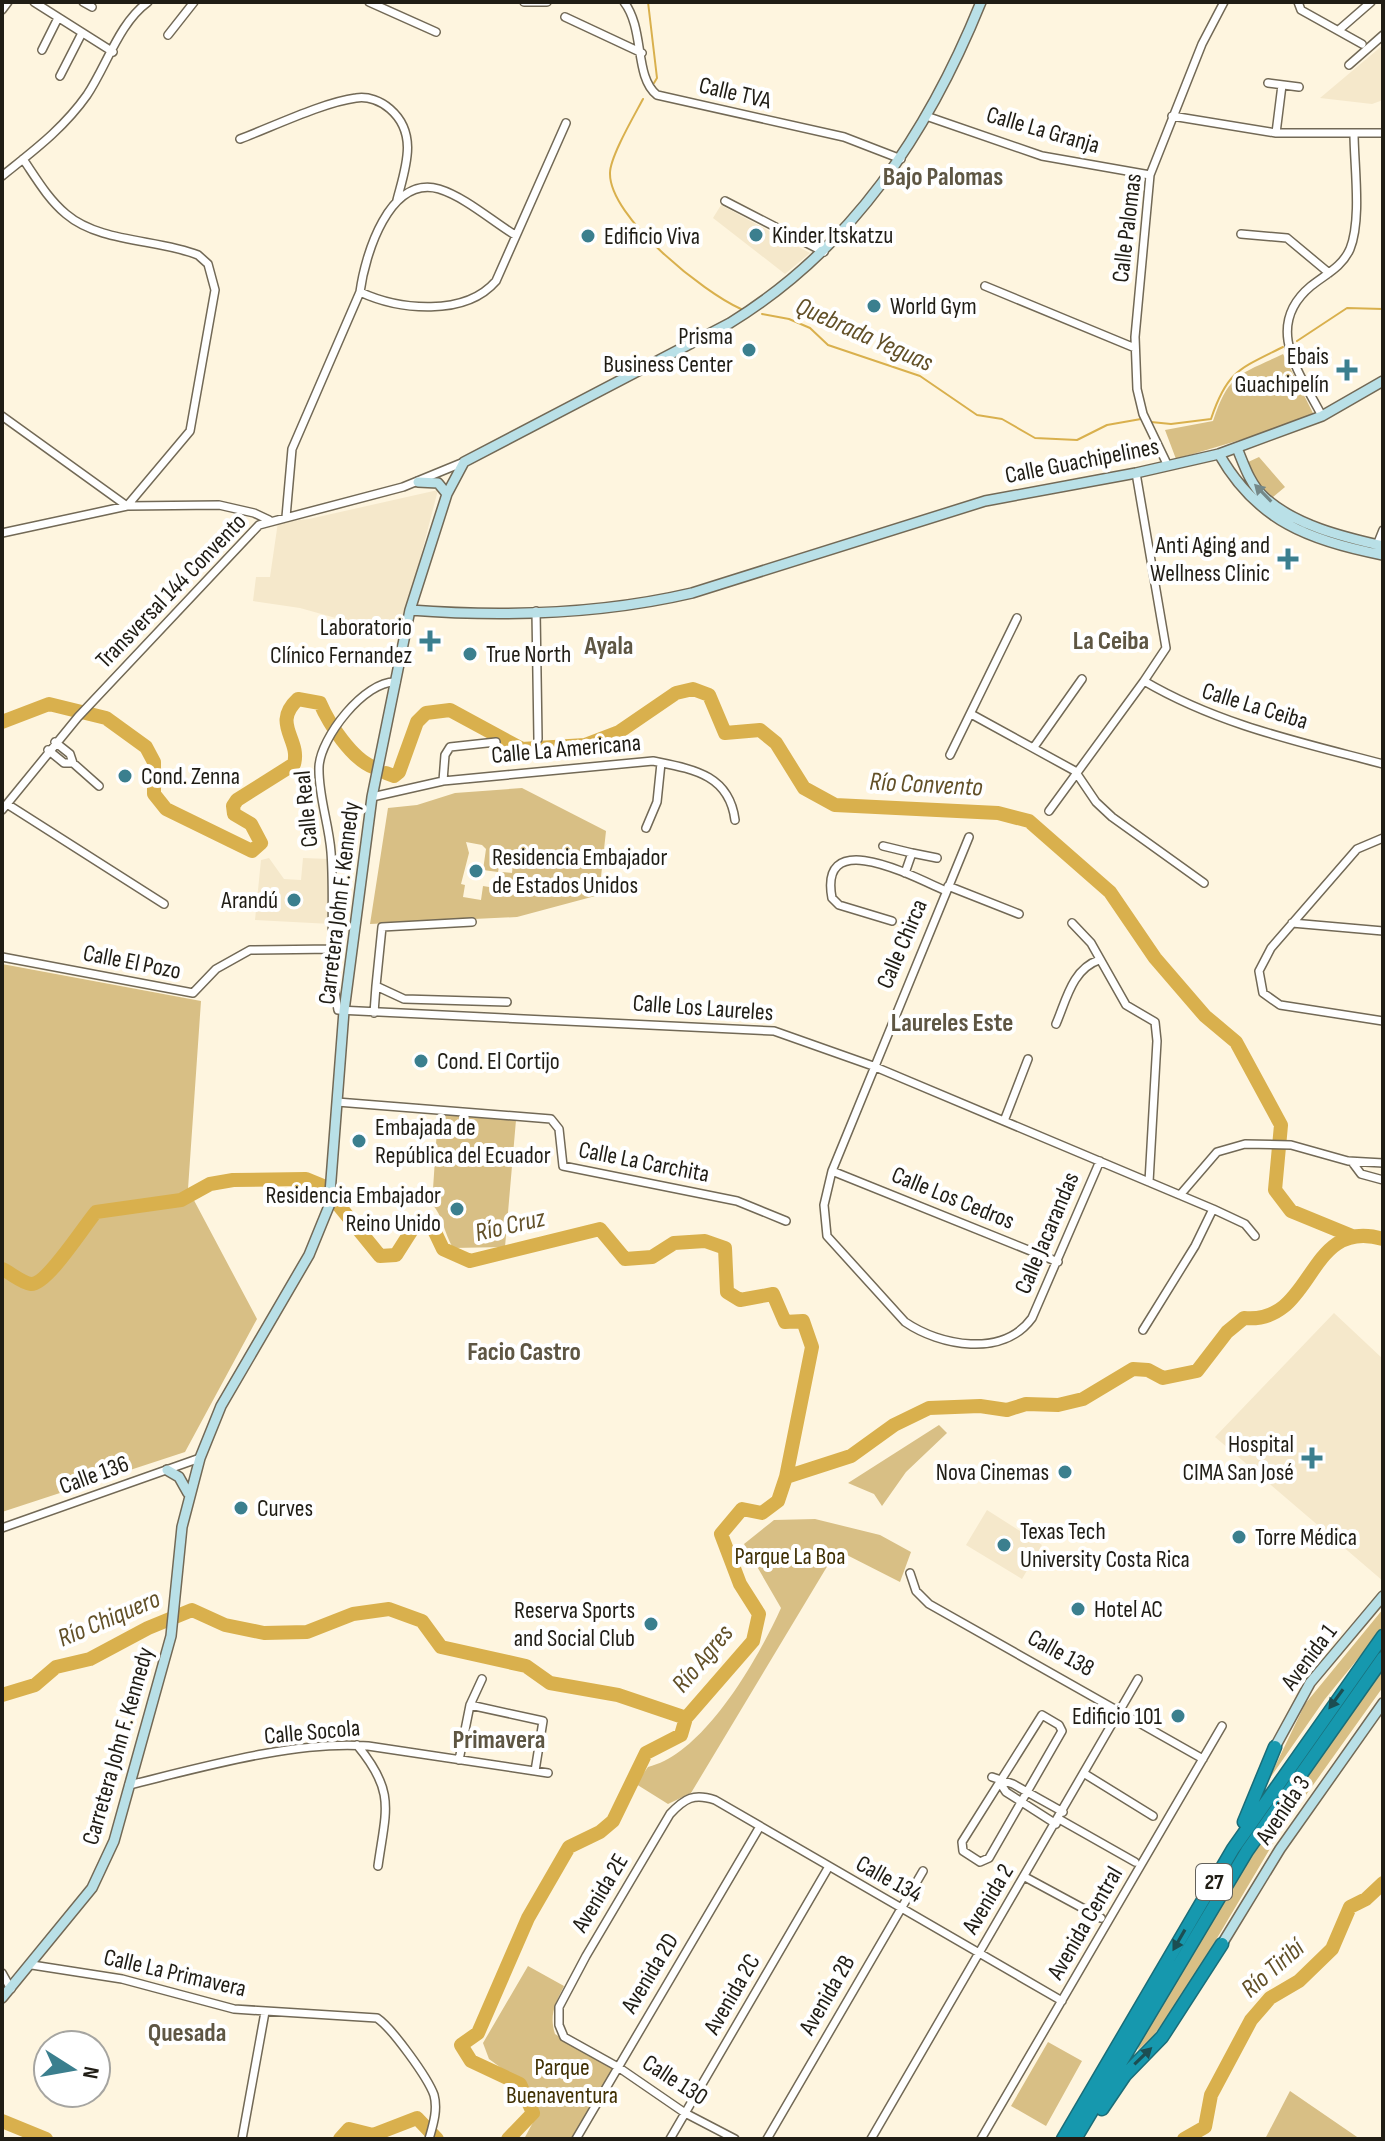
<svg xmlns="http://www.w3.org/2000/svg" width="1385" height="2141" viewBox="0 0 1385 2141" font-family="'Sofia Sans Condensed',sans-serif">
  <rect width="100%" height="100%" fill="#fef5df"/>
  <path fill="#f5e8cb" d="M1383 45V100L1372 104 1320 98Z
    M721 205 810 253 785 274 713 218Z
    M438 490 400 636 300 608 253 601 256 577H270L278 522 309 519Z
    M269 858 284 879 301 880 303 858 330 859 331 924 255 920 261 860Z
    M1334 1313 1383 1359V1581L1215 1437Z
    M987 1510 1042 1545 1022 1579 966 1545Z"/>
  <path fill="#d8bf85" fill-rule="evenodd" d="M1283 354 1313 413 1284 427 1176 459 1165 430 1213 421C1229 373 1239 375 1283 354Z
    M1259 457 1285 487 1273 497 1256 482 1246 463Z
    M522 788 606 831 599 895 517 917 370 924 388 808 417 805 455 793ZM466 842 482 845 486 849 483 870 498 872 500 861 513 863 512 873 502 872 495 888 483 886 481 900 463 897 465 885 461 884 469 853Z
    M2 964 201 1001 188 1189 257 1319 185 1452 2 1512Z
    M438 1114 516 1120 505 1247 453 1248C444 1233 443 1216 432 1204Z
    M939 1425 947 1433 906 1472 882 1506 874 1494 848 1483Z
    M815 1519 880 1535 911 1552 900 1582 837 1550 691 1793 668 1804 636 1784 648 1767C704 1754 758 1659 781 1608L744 1544 774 1520Z
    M1383 1609V1628L1325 1699 1268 1781 1305 1704Z
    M1383 1666V1687L1281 1830 1184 1994 1154 2035 1138 2050 1140 2038 1269 1822Z
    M528 1966 564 1986C555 2004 549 2015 555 2034L613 2069 571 2139H524L538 2113 527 2087 489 2059 483 2043Z
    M1048 2042 1082 2061 1046 2126 1011 2106Z
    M1290 2091 1360 2139H1265Z"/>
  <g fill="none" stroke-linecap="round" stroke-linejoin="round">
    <path stroke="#d9b04d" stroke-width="2" d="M648 2 657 78 654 83
      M643 99C634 116 610 157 610 173 609 217 704 293 741 309
      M762 314 789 319 810 328 828 345 920 376 977 415 1002 419 1035 438 1077 440 1107 425 1141 419
      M1297 341 1347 308 1383 309
      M1151 422 1171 424 1211 419C1227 371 1239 369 1283 347"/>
    <path stroke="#d9b04d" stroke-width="14" d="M2 722 49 704 106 718 146 747 154 762V794L166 809 252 851 261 843 251 824 234 814 233 806 237 800 294 764C301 739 271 724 298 699L320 703C329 724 352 759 373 767
      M386 773 394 776 399 772 417 722 426 713 450 710 522 749 585 745 619 732 676 693 693 689 709 695 725 733 760 730 776 743 804 788 835 805 998 813 1029 821 1110 892 1155 958 1205 1016 1236 1042 1281 1125 1275 1190 1291 1211 1352 1236
      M2 1269C11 1273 22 1283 31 1284 47 1285 84 1226 96 1212L181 1200 210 1184 233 1180 306 1179 323 1186 380 1256 396 1255 417 1222 433 1228 443 1249 470 1261 600 1229 625 1259 652 1257 674 1243 705 1241 725 1248 727 1292 740 1300 773 1294 785 1322 803 1321 812 1347 786 1477
      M2 1695 35 1685 56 1667 90 1659 148 1628 192 1610 225 1625 264 1633 307 1632 353 1614 389 1609 422 1621 441 1647 526 1666 550 1683 618 1695 686 1718
      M2 2121 46 2139
      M340 2139 349 2129 373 2135 417 2118 437 2139
      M508 2139 533 2113 520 2084 471 2061 461 2045 478 2033 528 1918 569 1847 600 1832 613 1821 646 1753 681 1735 686 1718 753 1641 759 1614 740 1584 721 1534 742 1509 762 1513 778 1501 786 1477 851 1456 894 1425 929 1408 980 1406 1007 1410 1026 1404 1058 1405 1083 1399 1133 1369 1148 1370 1163 1378 1197 1371 1227 1332 1244 1318C1316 1325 1305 1216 1383 1239
      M1184 2139 1205 2127 1211 2095 1251 2020 1270 1998 1299 1981 1332 1949 1350 1907 1366 1899 1383 1883"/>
    <g stroke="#726956" stroke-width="10">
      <path id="street" d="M34 2 113 52
        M83 2 92 7
        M369 2 436 32
        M524 2H547
        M624 2C645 29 634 77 657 95L844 137 901 159
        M1298 2 1301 10 1362 44
        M2 10 8 2
        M565 17 642 53
        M1340 29 1371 2
        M168 35 194 2
        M42 50 58 18
        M1349 65 1383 35
        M60 76 82 33
        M1268 83 1299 87
        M926 116 1042 156 1150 175
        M1172 116 1276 133H1383
        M1276 133 1282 85
        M240 139C272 127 324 102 356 98 368 96 381 101 390 109 419 134 405 169 397 200
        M2 176C33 151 63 129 87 95 107 65 119 23 148 2
        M725 201 824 252
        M1241 234 1287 238 1329 273
        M985 286 1135 348
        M360 292C365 255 389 175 439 189 465 197 492 221 515 235
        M2 416 127 506 219 505 254 513 269 520
        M1322 416C1299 372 1263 326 1311 286 1326 274 1342 267 1350 249 1362 219 1354 165 1354 133
        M1168 466 1143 414 1137 389 1135 337 1150 175 1202 44 1224 2
        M1136 473 1166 648 1144 681C1219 725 1300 742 1383 764
        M286 517 292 449 360 292C399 310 465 317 496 281L566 123
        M2 533 127 506 190 431 215 290 208 264 198 255C158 239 100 243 66 214 48 199 36 178 23 159
        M1377 545 1383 530
        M536 611 538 739
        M396 682C365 680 320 738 319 767 318 795 329 824 331 852 335 903 328 960 338 1010L774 1031 873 1066 1213 1209 1245 1224 1255 1236
        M971 714 1075 771 1096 802 1112 817 1204 883
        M1034 747 1082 679
        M48 750 64 763H73L70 754 55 742
        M950 755 1017 618
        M73 763 99 786
        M443 781 445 755 450 747 496 742
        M372 797 443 781 653 761C692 769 729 774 735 820
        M7 804 164 904
        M2 810 78 717 259 525 403 487 464 462
        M1049 811 1144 681
        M646 828 657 802 661 763
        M969 837 832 1171 824 1205 827 1236 905 1322C940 1346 1003 1358 1032 1318L1100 1161
        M1383 838 1357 849 1271 948 1259 971 1263 993 1280 1005 1383 1021
        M883 846 912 853
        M905 873 912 853 937 858
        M948 886 1019 914
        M892 921 839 905 832 898C818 824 918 879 946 891
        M472 922 382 927 376 986 404 999 507 1002
        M1072 923 1091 943 1126 1005 1155 1022 1157 1041 1149 1182
        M1292 923 1383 931
        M2 957 193 993 216 969 250 950 335 949
        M374 1013 376 986
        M1056 1024C1066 1001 1072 969 1099 960
        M337 1102 551 1119 559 1129 563 1166 737 1201 786 1221
        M1004 1121 1028 1059
        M1352 1162 1361 1174 1383 1180
        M832 1171 1058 1262
        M1180 1195 1217 1152 1245 1144 1291 1145 1348 1161 1383 1163
        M1143 1330 1195 1246 1213 1209
        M2 1528 200 1458
        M910 1573 916 1591 929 1604 1203 1759
        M470 1705 482 1679
        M1042 1715 1059 1725 1062 1731 989 1858 980 1862 963 1851 962 1842Z
        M357 1745C396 1792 386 1809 378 1866
        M459 1760 470 1705 543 1721 535 1771
        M1085 1774 1153 1816
        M992 1777 1013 1784 1063 1812
        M999 1781 1006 1792 1056 1824
        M129 1785C199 1768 296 1740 368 1746L548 1773
        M1059 1819 1135 1862
        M1025 1877 1101 1918
        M32 1965 122 1979 234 2009 377 2018C392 2028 428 2078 434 2095 438 2110 433 2125 429 2139
        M2 1973 11 1989
        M242 2139 265 2012
        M576 2139 759 1828
        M670 2139 828 1868
        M735 2139 685 2113 618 2067 564 2037 559 2025V2007L586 1956 670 1814C685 1798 694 1793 715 1800L1062 2001
        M767 2139 923 1871
        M871 2139 1138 1679
        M981 2139 1222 1726"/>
    </g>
    <g stroke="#726956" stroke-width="12">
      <path id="secondary" d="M1237 448C1244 465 1250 484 1264 497 1294 525 1343 537 1383 546
        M1219 454C1257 521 1310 541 1383 555
        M418 482 438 483 447 494
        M410 610C502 617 602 614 692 593L985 501 1136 473 1219 454 1322 416 1383 381
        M167 1470 179 1477 188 1493
        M1275 1747 1310 1683 1383 1596
        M1222 1944 1280 1849 1383 1703
        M2 1998 92 1888 114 1841 171 1636 182 1527 200 1458 221 1406 309 1255 329 1206 344 1011 372 797 410 610 447 494 464 462 730 323C852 248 928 133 981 2"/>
    </g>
    <g stroke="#1a6d78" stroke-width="15">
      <path id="highway" d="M1244 1822 1275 1747
        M1102 2109 1125 2075 1162 2037 1222 1944
        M1063 2139 1233 1849 1383 1636
        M1075 2139 1247 1851 1383 1658"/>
    </g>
    <use href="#street" stroke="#fff" stroke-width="7"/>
    <use href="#secondary" stroke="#b9e0e7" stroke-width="9"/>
    <use href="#highway" stroke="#1698ae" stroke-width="12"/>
  </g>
  <defs><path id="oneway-solid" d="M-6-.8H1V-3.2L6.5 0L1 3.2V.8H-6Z" transform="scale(2)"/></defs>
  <use fill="#748888" href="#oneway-solid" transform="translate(1263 493) rotate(-134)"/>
  <g fill="#1c4e52">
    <use href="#oneway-solid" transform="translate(1336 1699) rotate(126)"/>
    <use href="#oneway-solid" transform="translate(1179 1940) rotate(120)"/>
    <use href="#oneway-solid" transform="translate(1143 2056) rotate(-44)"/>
  </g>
  <g fill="#3b7f8e" stroke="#fff" stroke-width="3">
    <circle cx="756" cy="235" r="8"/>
    <circle cx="588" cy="236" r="8"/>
    <circle cx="874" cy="306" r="8"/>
    <circle cx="749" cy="350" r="8"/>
    <path d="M1343 358h8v8h8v8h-8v8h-8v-8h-8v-8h8z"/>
    <path d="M1284 547h8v8h8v8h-8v8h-8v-8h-8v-8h8z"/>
    <path d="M426 629h8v8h8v8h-8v8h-8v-8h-8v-8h8z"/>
    <circle cx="470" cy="654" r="8"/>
    <circle cx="125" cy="776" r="8"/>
    <circle cx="476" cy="871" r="8"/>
    <circle cx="294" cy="900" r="8"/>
    <circle cx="421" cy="1061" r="8"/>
    <circle cx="359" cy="1141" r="8"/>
    <circle cx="457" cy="1209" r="8"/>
    <path d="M1308 1446h8v8h8v8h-8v8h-8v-8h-8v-8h8z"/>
    <circle cx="1065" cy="1472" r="8"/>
    <circle cx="241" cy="1508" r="8"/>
    <circle cx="1239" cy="1537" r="8"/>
    <circle cx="1004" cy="1545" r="8"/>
    <circle cx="1078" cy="1609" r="8"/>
    <circle cx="651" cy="1624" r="8"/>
    <circle cx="1178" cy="1716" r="8"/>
  </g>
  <g text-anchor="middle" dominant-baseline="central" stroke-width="8" stroke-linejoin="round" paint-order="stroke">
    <rect fill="#fff" stroke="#63615b" stroke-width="2" x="1196" y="1864" width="36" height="36" rx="6"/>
    <g font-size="22" font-weight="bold" fill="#201d15">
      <text x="1214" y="1882">27</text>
    </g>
    <g font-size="24" fill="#201d15" stroke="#fff">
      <text transform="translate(735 93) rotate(13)">Calle TVA</text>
      <text transform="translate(1043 130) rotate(16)">Calle La Granja</text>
      <text transform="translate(1127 228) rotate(-83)">Calle Palomas</text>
      <text transform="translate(1082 461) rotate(-11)">Calle Guachipelines</text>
      <text transform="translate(171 591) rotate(-46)">Transversal 144 Convento</text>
      <text transform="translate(1255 706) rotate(17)">Calle La Ceiba</text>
      <text transform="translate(566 749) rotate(-5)">Calle La Americana</text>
      <text transform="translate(306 809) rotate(-96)">Calle Real</text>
      <text transform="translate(339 903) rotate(-83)">Carretera John F. Kennedy</text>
      <text transform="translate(902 944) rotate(-67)">Calle Chirca</text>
      <text transform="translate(132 962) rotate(11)">Calle El Pozo</text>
      <text transform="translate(703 1008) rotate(4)">Calle Los Laureles</text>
      <text transform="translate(644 1162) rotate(11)">Calle La Carchita</text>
      <text transform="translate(953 1198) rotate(22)">Calle Los Cedros</text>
      <text transform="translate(1047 1233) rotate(-67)">Calle Jacarandas</text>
      <text transform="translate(94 1475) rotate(-20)">Calle 136</text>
      <text transform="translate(1061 1653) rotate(29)">Calle 138</text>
      <text transform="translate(1309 1657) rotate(-53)">Avenida 1</text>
      <text transform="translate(312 1732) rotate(-5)">Calle Socola</text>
      <text transform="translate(118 1746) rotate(-74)">Carretera John F. Kennedy</text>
      <text transform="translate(1283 1810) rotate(-56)">Avenida 3</text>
      <text transform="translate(889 1879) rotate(29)">Calle 134</text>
      <text transform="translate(600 1893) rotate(-59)">Avenida 2E</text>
      <text transform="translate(988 1899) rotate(-59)">Avenida 2</text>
      <text transform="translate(1085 1923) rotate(-60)">Avenida Central</text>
      <text transform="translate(175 1973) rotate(13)">Calle La Primavera</text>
      <text transform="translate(650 1973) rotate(-59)">Avenida 2D</text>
      <text transform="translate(732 1994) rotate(-60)">Avenida 2C</text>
      <text transform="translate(827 1995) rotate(-60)">Avenida 2B</text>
      <text transform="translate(675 2080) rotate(33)">Calle 130</text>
    </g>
    <g font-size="24" fill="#201d15" stroke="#fff" text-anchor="start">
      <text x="772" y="235">Kinder Itskatzu</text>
      <text x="604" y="236">Edificio Viva</text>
      <text x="890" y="306">World Gym</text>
      <text x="733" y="336" text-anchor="end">Prisma<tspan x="733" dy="28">Business Center</tspan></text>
      <text x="1329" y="356" text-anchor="end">Ebais<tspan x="1329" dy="28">Guachipelín</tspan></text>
      <text x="1270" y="545" text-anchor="end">Anti Aging and<tspan x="1270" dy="28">Wellness Clinic</tspan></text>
      <text x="412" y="627" text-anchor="end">Laboratorio<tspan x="412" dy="28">Clínico Fernandez</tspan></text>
      <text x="486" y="654">True North</text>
      <text x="141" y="776">Cond. Zenna</text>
      <text x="492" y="857">Residencia Embajador<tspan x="492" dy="28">de Estados Unidos</tspan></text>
      <text x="278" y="900" text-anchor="end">Arandú</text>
      <text x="437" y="1061">Cond. El Cortijo</text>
      <text x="375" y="1127">Embajada de<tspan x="375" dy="28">República del Ecuador</tspan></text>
      <text x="441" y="1195" text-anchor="end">Residencia Embajador<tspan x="441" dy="28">Reino Unido</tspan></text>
      <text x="1294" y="1444" text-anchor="end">Hospital<tspan x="1294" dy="28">CIMA San José</tspan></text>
      <text x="1049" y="1472" text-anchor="end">Nova Cinemas</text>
      <text x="257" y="1508">Curves</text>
      <text x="1020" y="1531">Texas Tech<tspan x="1020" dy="28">University Costa Rica</tspan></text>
      <text x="1255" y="1537">Torre Médica</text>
      <text x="1094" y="1609">Hotel AC</text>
      <text x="635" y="1610" text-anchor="end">Reserva Sports<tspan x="635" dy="28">and Social Club</tspan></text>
      <text x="1162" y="1716" text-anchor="end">Edificio 101</text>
    </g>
    <g font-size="24" fill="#403003" stroke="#fff">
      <text x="790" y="1556">Parque La Boa</text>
      <text x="562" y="2067">Parque<tspan x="562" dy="28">Buenaventura</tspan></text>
    </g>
    <g font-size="26" font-weight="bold" fill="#5e5643" stroke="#fff">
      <text x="943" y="177">Bajo Palomas</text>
      <text x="1111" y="641">La Ceiba</text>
      <text x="609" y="646">Ayala</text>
      <text x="952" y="1023">Laureles Este</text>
      <text x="524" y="1352">Facio Castro</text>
      <text x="499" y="1740">Primavera</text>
      <text x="187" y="2033">Quesada</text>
    </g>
    <g font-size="26" font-style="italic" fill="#625028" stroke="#fff">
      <text transform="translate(864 335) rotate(24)">Quebrada Yeguas</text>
      <text transform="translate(926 785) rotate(3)">Río Convento</text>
      <text transform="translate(510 1226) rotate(-13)">Río Cruz</text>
      <text transform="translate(109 1619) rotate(-23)">Río Chiquero</text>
      <text transform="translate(703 1659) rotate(-50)">Río Agres</text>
      <text transform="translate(1273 1969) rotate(-41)">Río Tiribí</text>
    </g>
  </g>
  <rect width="1385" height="2141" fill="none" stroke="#201d15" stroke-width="8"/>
  <g transform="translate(72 2069) rotate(101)"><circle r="38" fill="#ffffff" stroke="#a6a5a1" stroke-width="2"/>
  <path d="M0-6L14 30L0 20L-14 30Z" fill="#3b7f8e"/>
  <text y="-12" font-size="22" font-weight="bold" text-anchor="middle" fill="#201d15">N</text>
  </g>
</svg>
